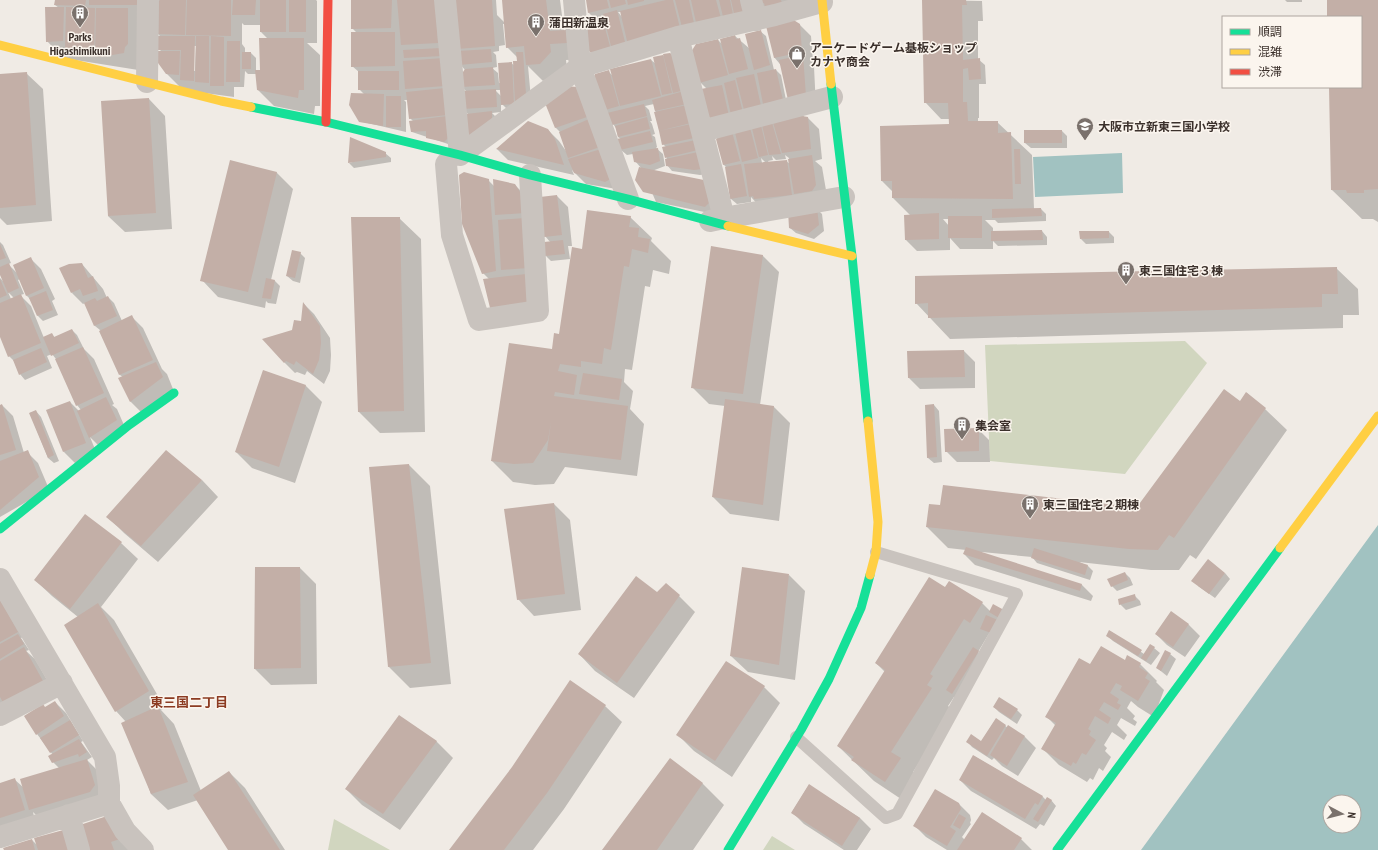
<svg xmlns="http://www.w3.org/2000/svg" width="1378" height="850" viewBox="0 0 1378 850" font-family="'PT Sans Narrow','Noto Sans JP',sans-serif">
  <rect width="100%" height="100%" fill="#f0ebe5"/>
  <path fill="#d1d6bf" d="M1185 341 1207 363 1125 474 990 461 985 345Z
    M334 819 390 850H328Z
    M772 836 795 850H763Z"/>
  <path fill="#a1c2c1" fill-rule="evenodd" d="M1122 153 1123 193 1035 197 1033 157Z
    M1378 525V850H1141ZM1330 802H1354V826H1330Z"/>
  <path fill="#0003" fill-rule="evenodd" d="M56 0H316L317 1V43H307L320 55V106H315L314 114 274 106 258 90 256 74H248L245 71 244 87H234V97L183 90 167 74 162 52 159 49 161 37 158 34 157 73 63 58 47 41 59 8 55 5ZM242 23 244 25H261V32L268 39 261 71H256V58L251 53H245V48L242 44ZM194 46H196L195 71H193Z
    M352 0H445L460 148 412 132 413 121 410 118 408 100H404L406 102V132L359 121 364 94 359 89V72L352 66 357 33 352 28Z
    M455 0H496L497 15 505 23 503 0H560L564 31 583 59 566 60 567 69 543 81 528 66 531 99 508 110 501 103V112L492 113 497 118V126L469 115 463 109 467 92 462 87 465 70 460 64 462 52 458 48ZM503 24H505L507 47 517 57 518 62 515 66 511 63 501 83H499L498 73 492 68 497 67 496 55 493 52 499 51V46L505 45ZM495 90H501L502 97Z
    M587 0H746L737 19 599 60V23L589 13ZM618 12H621L622 17ZM606 22 607 27 603 23Z
    M760 0H796L766 9 761 4Z
    M923 0 982 1 983 21H978V59L985 65 986 84H979V118H978V122H997L1032 155 1034 209H1041L1046 214V221L998 223 995 220H985L993 228V232L1042 231 1047 237V245L998 246 993 241V249H960L950 238V250L917 251 906 240 905 216H911L893 198V192L882 181 950 125V119H941L925 102ZM943 219H949V226Z
    M1285 0H1302V2H1287Z
    M1328 0H1378V222L1373 219H1362L1332 190 1330 87H1361V17H1328Z
    M800 25 811 36 813 63H810L814 67 816 107 774 57Z
    M760 31 766 36 774 70H776L781 75 787 105 801 113 805 118H808L819 129 822 159 815 161 822 167 827 196 761 208 751 197V202L737 204 731 199 727 168 724 165 717 139 722 138 707 89 700 82 718 40 723 45 735 36 750 49ZM785 155 789 158 790 164 786 161 769 163 768 161 773 160 772 156 777 161 776 160 786 159ZM761 158 766 163H762Z
    M670 54 707 174 700 175 672 171 667 165 666 147 663 144 661 132 659 130 657 113 655 111 654 104 645 106 649 110 652 121H650L652 124 655 134 652 135 655 137 657 147 656 148 663 154 665 166 652 171 703 181 719 215 656 202 642 169 635 161 633 154 627 155 621 150V139L618 137 616 128 613 124 609 114 605 110 608 71 613 76 651 60 656 64 654 58Z
    M26 73 43 89 52 221 7 225 0 218V75Z
    M149 99 165 116 172 229 125 232 108 216Z
    M588 99 623 190 586 184 572 170 574 175 508 160 497 149 528 123 548 130 559 141 566 151 560 132 556 128 546 104Z
    M1025 131H1062L1067 136V148H1031L1025 143Z
    M385 153 391 158V162L354 168 349 163Z
    M231 161 277 173 293 189 271 280 275 281 280 286 276 304 268 303 266 301 265 308 218 297 202 280Z
    M488 180 494 186 515 185 526 196 539 278 489 279 483 273Z
    M557 196 568 207 572 246H568L570 259 551 261 546 256 551 243 545 236Z
    M817 209 822 214 824 231 814 239 796 233 790 228Z
    M630 217 652 238 651 241 671 261 669 274 653 270 650 287 645 286 632 370 625 369 624 382 633 391 630 409 644 424 637 476 565 467 554 484 535 485 513 482 492 461 560 336 583 250Z
    M399 218 421 239 425 432 380 433 359 412Z
    M1109 232 1114 237V243L1086 244 1081 239Z
    M0 242 3 245 11 263 8 264 17 273 30 258 41 269 55 299 52 301 58 315 43 321 38 316 31 300 27 296 20 279 18 280 24 294 20 295 31 306 44 338 52 334 55 338 72 330 77 335 84 349 94 359 114 404 112 405 117 409 127 432 101 448 90 437 97 454 75 463 64 452 70 402 79 411 81 410 77 405 56 359 52 354 47 356 52 368 25 380 20 374 14 361 9 356 0 334V278L4 282 0 273ZM8 292 14 298 11 299Z
    M300 253 305 258 300 283 293 281 287 276Z
    M762 255 779 272 760 405 774 407 790 423 779 521 730 514 713 497 725 406 709 404 692 387Z
    M82 264 103 289 107 298 108 297 114 303 122 321 132 317 143 328 162 369 167 374 173 389 141 412 130 401 123 377 120 375 100 330 95 326 85 303 83 304 72 293Z
    M1336 268 1358 289 1359 315H1343V328L950 339 916 303Z
    M304 304 314 314 330 338 331 355 330 371 324 384 307 371 305 375 297 372 295 373 284 362 293 331 302 323Z
    M964 351 975 362V388L920 389 909 378Z
    M264 371 306 386 322 402 295 483 252 468 236 452Z
    M1247 393 1265 409 1287 430 1196 559 1190 555 1179 570H1151L1079 562 1088 566 1093 571 1090 580 1037 563 1032 557 982 552V553L1082 585 1093 596 1091 601 975 565 964 554 966 550 948 548 927 527 941 506 944 486 1134 508 1136 510 1240 402Z
    M2 405 13 416 24 453 27 452 38 463 49 489 0 517V406Z
    M934 405 939 411 942 462 934 463 928 458Z
    M36 411 41 417 59 461 54 463 48 458 30 413Z
    M978 429 989 440 990 462H957L946 451Z
    M409 465 430 486 451 684 410 688 389 667Z
    M202 480 218 497 158 562 124 533 108 517Z
    M554 504 570 520 581 610 534 616 518 599Z
    M121 543 138 559 101 607 114 620 165 708 161 710 174 724 201 791 229 772 245 788 285 850H230L198 800 168 810 151 794 126 722 116 711 78 617 52 596 35 580Z
    M300 568 316 584 317 684 271 685 255 669Z
    M1125 573 1130 578 1133 585 1117 591 1112 586Z
    M1225 573 1230 579 1215 598 1198 586Z
    M789 575 805 591 795 680 748 672 731 656Z
    M949 582 982 603 990 611 1003 610 978 652 984 657 957 699 954 697 948 706 953 710 913 772 921 780 907 803 874 781 838 746 885 672 876 663 945 588Z
    M658 594 679 596 695 612 634 698 595 671 579 654Z
    M1134 595 1140 601 1141 605 1126 610 1120 604Z
    M0 596 23 637 21 638 29 650 26 651 35 659 54 692 3 701 11 717 0 724Z
    M1171 612 1189 625 1200 636 1185 657 1167 645 1156 634Z
    M1110 631 1144 654 1154 648 1160 653 1151 665 1113 641 1107 635Z
    M1170 654 1176 659 1167 676 1157 668Z
    M1128 657 1140 664 1157 681 1156 682 1164 690 1154 717 1138 707 1131 701 1127 708 1135 716 1133 719 1137 722 1135 726 1121 718 1117 725 1127 735 1124 740 1112 732 1104 745 1107 748 1105 751 1111 757 1103 771 1099 768 1093 780 1090 778 1087 782 1059 765 1042 748 1056 726 1046 716 1091 665 1125 661Z
    M764 687 780 703 732 777 694 751 678 735Z
    M55 702 66 713 83 741 81 742 92 757 87 760 98 771 106 797 41 820 33 812 35 821 0 833V784L14 779 24 788 59 768 53 762V755L37 734 45 708Z
    M605 706 622 722 564 809 533 850H451Z
    M994 707 1017 710 1022 715 1017 724 999 712Z
    M996 719 1008 728 1009 727 1025 737 1036 748 1018 776 1002 766 994 758 992 760 972 747 967 741 981 742Z
    M436 741 453 758 400 830 362 805 346 789Z
    M974 756 1043 797 1046 800H1051L1056 806 1044 826 1040 824 1036 829 971 791 960 780Z
    M670 759 703 784 724 805 693 850H603Z
    M809 785 860 818 871 829 857 850H844L804 824 792 812Z
    M959 804 970 815 971 820 970 823 971 824 962 837 965 840 1021 839 1032 850H947L926 837 915 826Z
    M107 818 130 850H88Z
    M32 840 38 846 80 850H5Z"/>
  <path fill="#c3afa7" d="M55 0H86L85 6 54 5Z
    M89 0H137V5H89Z
    M160 0H186L185 35 158 34 159 1Z
    M187 0H231V36L186 35Z
    M233 0H256L255 15H232Z
    M260 0H286V32H260Z
    M289 0H306V32H289Z
    M351 0H392L391 28 351 29Z
    M397 0H435L438 43 401 45Z
    M454 0H492L495 46 457 49Z
    M502 0H546L550 31 566 30 567 43 550 44 551 52 540 64 526 65 524 46 506 48Z
    M586 0H607L609 8 588 13Z
    M609 0H625L626 4 611 8Z
    M627 0H644V1L628 5Z
    M666 0H673L681 32 628 45 620 11Z
    M675 0H689L695 28 683 31Z
    M691 0H716L722 22 697 27Z
    M719 0H730L734 19 724 21Z
    M731 0H742L745 11 735 18Z
    M759 0H781L782 3 765 7 764 3 760 4Z
    M922 0H966L967 5H962L963 60 980 58 981 79 969 80 968 68 963 69V102H967L968 121H998V133L1011 132 1013 199 892 198V181H881L880 126 949 124 948 103H924Z
    M1327 0H1378V189L1364 190V193H1347L1346 190H1331L1329 87H1361V17H1327Z
    M45 7H64L63 41 46 42Z
    M66 7 95 8 94 57 65 49Z
    M96 8H128V44L125 47 124 53 101 57 95 56Z
    M617 10 626 46 612 50 603 14Z
    M792 19 800 24 802 52 774 58 766 26Z
    M603 21 611 50 593 55 589 51 585 26Z
    M761 30 770 65 754 70 745 34Z
    M351 32H395V66L351 67Z
    M735 35 736 39 740 38 748 69 729 74 720 39Z
    M158 36H195L194 81 180 80 181 50H158Z
    M196 36H209V83L195 82Z
    M211 36 224 37V86H210Z
    M259 38H304V90H299L298 98 257 90 255 70H260Z
    M718 39 728 75 699 83 691 52 696 44Z
    M227 41H240V82H226Z
    M441 48 442 56 404 58 403 50Z
    M491 49 492 62 459 65 458 51Z
    M158 51H180L179 75 166 74 158 63Z
    M242 52H251V69H242Z
    M516 52H523L526 94 515 103 513 61H517Z
    M670 53 677 58 685 90 673 93 663 54Z
    M663 55 672 93 662 95 653 57Z
    M803 55 806 96 788 100 779 60Z
    M443 58 445 86 405 89 403 61Z
    M651 59 661 96 620 106 610 69Z
    M512 62 514 104 501 105 498 63Z
    M493 67 495 85 461 87V75L465 69Z
    M776 69 783 100 763 104 757 73Z
    M609 70 619 106 605 110 593 81 595 74Z
    M358 71H399V90H358Z
    M27 72 36 205 0 208V74Z
    M754 74 761 106 744 110 736 78Z
    M735 80 743 113 731 115 724 83Z
    M722 85 729 116 713 120 707 116 701 89Z
    M566 86 577 87 587 117 555 128 545 103Z
    M445 88 448 115 409 119 406 92Z
    M496 89 497 107 462 109 461 91Z
    M684 91 687 104 655 111 652 100Z
    M351 93 384 94 383 126 359 122 349 105Z
    M386 96H401V127H386Z
    M149 98 156 213 108 216 101 101Z
    M644 104 647 116 612 125 607 113Z
    M687 105 691 123 659 131 654 112Z
    M492 111V121L468 137 466 114Z
    M801 112 802 116 808 117 811 149 782 153 772 119Z
    M447 116 449 137 444 142 426 138V131L411 132 409 121Z
    M647 117 650 129 618 137 615 126Z
    M589 119 600 147 568 158 559 132Z
    M771 119 781 154 769 155 761 121Z
    M528 121 548 129 555 139 564 165 496 149Z
    M760 121 768 155 759 157 751 124Z
    M691 124 694 138 662 145 659 131Z
    M749 124 758 158 742 162 734 128Z
    M731 128 740 161 723 165 716 139Z
    M1024 130H1062V143H1024Z
    M650 131 653 142 620 150 617 139Z
    M350 137 386 152V157L348 163Z
    M696 140 698 150 665 158 662 147Z
    M658 148 660 161 650 165 634 162 632 152Z
    M601 149 613 178 605 182 574 173 568 159Z
    M1014 149H1020L1021 184H1015Z
    M698 152 703 169 694 170 666 166 665 159Z
    M812 155 816 185 812 191 794 194 788 159Z
    M230 160 277 172 248 292 200 281Z
    M787 160 792 195 754 199 753 196 749 197 744 164Z
    M741 164 747 196 730 199 725 167Z
    M639 167 704 180 709 203 705 207 643 192 635 180Z
    M464 172 489 179 496 271 482 274 462 224 459 175Z
    M493 179 515 184 522 195 525 213 495 215Z
    M557 195 562 235 544 237 540 197Z
    M817 208 819 225 808 234 789 228 788 211Z
    M1041 208 1042 216 992 218V209Z
    M587 210 631 216 629 227 639 228 638 237 650 239 648 253 632 249 629 267 624 266 611 350 604 348 602 364 581 361V367L560 364 558 371 577 375 574 395 555 392 554 396 628 406 621 460 547 451 551 422 548 440 533 463 514 464 491 461 509 343 552 349 554 333 559 334 572 247 582 249Z
    M939 213V239L905 240 904 215Z
    M948 216H982V238H948Z
    M351 217H400L404 411 358 412Z
    M525 218 528 268 501 270 498 220Z
    M1042 230 1043 240 991 241V231Z
    M1079 231H1109V238L1080 239Z
    M563 240 565 254 545 256 544 242Z
    M0 244 6 258 0 260Z
    M711 246 763 255 743 394 691 388Z
    M292 250 301 252 295 278 286 276Z
    M31 257 44 288 26 296 13 265Z
    M9 263 19 288 8 293 0 275V267Z
    M82 263 88 278 93 276 98 291 83 296 80 289 71 293 59 268 69 264Z
    M1337 267 1338 294H1322V307L928 318V303L915 304V276Z
    M526 274 530 309 491 312 483 279Z
    M266 278 275 280 271 299 262 298Z
    M0 279 7 295 0 298Z
    M46 291 53 310 37 316 29 298Z
    M21 294 41 343 8 357 0 337V303Z
    M108 296 117 316 94 326 84 303 95 298 97 301Z
    M303 302 320 326 321 343 319 360 313 374 296 361 294 365 286 361 284 363 262 339 292 330 294 320 301 321Z
    M132 315 153 360 119 375 99 331Z
    M72 329 79 343 51 356 43 337 52 333 54 337Z
    M83 347 104 393 76 406 55 359Z
    M41 348 47 362 19 375 13 360Z
    M964 350 965 377 908 378 907 351Z
    M156 362 163 377 130 402 118 378Z
    M263 370 306 385 279 467 235 452Z
    M583 373 622 379 619 400 579 394Z
    M1224 389 1240 401 1246 392 1266 408 1174 538 1169 535 1158 550 1129 549 926 527 929 504 940 505 943 485 1134 507V511Z
    M106 397 117 420 89 438 77 411Z
    M725 399 774 406 763 505 712 497Z
    M70 401 86 443 63 452 46 410Z
    M2 404 16 450 0 455V405Z
    M934 404 937 457 927 458 925 405Z
    M36 410 54 455 48 458 29 413Z
    M979 428V451L945 452 944 429Z
    M28 450 39 477 0 510V461Z
    M166 450 202 480 141 546 106 517Z
    M409 464 431 663 388 667 369 467Z
    M554 503 565 594 517 600 504 509Z
    M85 514 122 542 70 609 34 580Z
    M966 547 1082 584 1080 591 963 554Z
    M1034 548 1088 565 1085 575 1031 558Z
    M1208 559 1225 573 1209 594 1191 581Z
    M255 567H300L301 668 254 669Z
    M742 567 789 574 779 665 730 656Z
    M1125 572 1128 580 1111 587 1107 579Z
    M636 576 657 592 666 583 680 595 617 683 578 654Z
    M929 577 945 587 949 581 983 602 970 623 964 619 930 674 933 676 927 685 932 688 891 752 901 758 885 782 851 760 854 757 837 746 885 670 875 663Z
    M1135 594 1136 600 1119 605 1118 599Z
    M0 599 18 632 0 642Z
    M98 603 149 691 115 712 64 625Z
    M993 604 1004 610 999 618 989 612Z
    M1171 611 1189 624 1173 647 1155 634Z
    M986 615 1000 621 994 634 980 629Z
    M1109 630 1142 650 1138 656 1106 636Z
    M18 634 24 644 0 659V644Z
    M1150 644 1155 647 1146 661 1141 658Z
    M1101 646 1125 660 1127 655 1141 663 1139 667 1148 673 1145 678 1150 681 1138 701 1120 690 1122 686 1116 683 1110 693 1119 699 1117 703 1121 705 1118 710 1104 702 1099 710 1111 718 1108 724 1095 716 1088 729 1091 731 1089 735 1096 740 1086 755 1082 753 1076 764 1073 762 1071 766 1041 749 1056 723 1045 717 1079 658 1090 664Z
    M24 647 43 681 4 704 0 697V661Z
    M973 647 979 651 952 694 946 690Z
    M1165 650 1171 653 1161 671 1156 668Z
    M726 661 765 686 715 761 676 735Z
    M570 680 606 705 547 793 504 850H449L512 767Z
    M999 697 1018 709 1011 719 993 707Z
    M55 701 64 716 36 735 24 716 43 704 45 707Z
    M158 706 188 782 151 794 121 723Z
    M399 715 437 741 383 814 345 789Z
    M996 718 1006 725 987 756 966 742 971 734 981 741Z
    M70 720 79 735 50 753 40 738Z
    M1008 725 1025 736 1007 766 990 755Z
    M79 739 87 752 79 757 78 754 52 763 48 756Z
    M973 755 1043 796 1038 805 1035 803 1025 819 959 780Z
    M670 758 703 783 657 850H602Z
    M87 759 95 785 90 792 29 810 20 779Z
    M229 771 280 850H228L193 795Z
    M15 778 25 810 0 818V783Z
    M809 784 860 818 842 846 791 813Z
    M935 789 959 803 961 809 950 827 956 831 947 846 913 826Z
    M1047 797 1052 800 1038 822 1033 819Z
    M982 812 1022 838 1014 850H957Z
    M959 814 966 818 960 829 953 825Z
    M107 816 120 839 111 842 114 850H87L80 825Z
    M67 829 73 850H38L34 838Z
    M32 839 35 850H4L3 848Z"/>
  <g fill="none" stroke-linecap="round" stroke-linejoin="round">
    <path stroke="#c9c3be" stroke-width="12" d="M796 737 886 818 897 814 1017 594 876 552"/>
    <path stroke="#c9c3be" stroke-width="22" d="M445 0 460 155
      M751 0 756 20
      M678 37 724 218
      M147 82 148 0
      M702 131 832 97
      M460 155 580 67 574 0
      M446 164 452 235 479 320 538 311 530 175
      M628 199 580 67 678 37 775 15 822 2
      M710 221 724 218 844 197
      M0 579 105 757 109 786V803L125 831 143 850
      M0 715 62 683
      M69 815 79 850
      M0 837 109 803"/>
    <path stroke="#16e098" stroke-width="9" d="M831 84 852 256 868 421
      M251 107 326 122 460 155 530 175 628 199 728 226
      M0 529 129 425 174 393
      M728 850 801 730 829 679 861 608 870 575
      M1057 850 1280 548"/>
    <path stroke="#ffcf43" stroke-width="9" d="M822 0 831 84
      M0 45 221 101 251 107
      M728 226 852 256
      M868 421 878 522 876 552 870 575
      M1280 548 1378 416"/>
    <path stroke="#f24e42" stroke-width="9" d="M326 122 328 0"/>
  </g>
  <defs>
    <g id="building-pin" transform="scale(0.9)"><path d="M0 17L-7.5 6A9.5 9.5 0 1 1 7.5 6Z" fill="#7a716c" stroke="#fbf5ee"/><path d="M-4-6H4V6H1V3H-1V6H-4ZM-2.5-4.3h1.7v1.8h-1.7ZM.8-4.3h1.7v1.8H.8ZM-2.5-1h1.7V.8h-1.7ZM.8-1h1.7V.8H.8Z" fill="#fff"/></g>
    <g id="shop-pin" transform="scale(0.9)"><path d="M0 17L-7.5 6A9.5 9.5 0 1 1 7.5 6Z" fill="#7a716c" stroke="#fbf5ee"/><path d="M-5-2.5h2.3a2.7 3.5 0 0 1 5.4 0H5L5.5 6h-11ZM-1.5-2.5h3a1.5 2.3 0 0 0-3 0Z" fill="#fff"/></g>
    <g id="school-pin" transform="scale(0.9)"><path d="M0 17L-7.5 6A9.5 9.5 0 1 1 7.5 6Z" fill="#7a716c" stroke="#fbf5ee"/><path d="M0-5L7-2L0 1L-7-2ZM-4 1L0 2.5L4 1V4Q0 6-4 4Z" fill="#fff"/></g>
  </defs>
  <g fill-rule="evenodd">
    <use href="#building-pin" x="80" y="13"/>
    <use href="#building-pin" x="536" y="22"/>
    <use href="#shop-pin" x="797" y="54"/>
    <use href="#school-pin" x="1085" y="126"/>
    <use href="#building-pin" x="1126" y="270"/>
    <use href="#building-pin" x="962" y="425"/>
    <use href="#building-pin" x="1030" y="504"/>
  </g>
  <g text-anchor="middle" dominant-baseline="central" stroke-width="3" stroke-linejoin="round" paint-order="stroke">
    <g font-size="12" font-weight="bold" fill="#3b302b" stroke="#fbf5ee" text-anchor="start">
      <text x="549" y="22">蒲田新温泉</text>
      <text x="80" y="36" text-anchor="middle">Parks<tspan x="80" dy="14">Higashimikuni</tspan></text>
      <text x="810" y="47">アーケードゲーム基板ショップ<tspan x="810" dy="14">カナヤ商会</tspan></text>
      <text x="1098" y="126">大阪市立新東三国小学校</text>
      <text x="1139" y="270">東三国住宅３棟</text>
      <text x="975" y="425">集会室</text>
      <text x="1043" y="504">東三国住宅２期棟</text>
    </g>
    <g font-size="13" font-weight="bold" fill="#8c3b22" stroke="#fbf5ee">
      <text x="189" y="702">東三国二丁目</text>
    </g>
  </g>
  <rect x="1222" y="16" width="140" height="72" fill="#fbf5ee" stroke="#aea6a0"/>
  <rect x="1230" y="29" width="20" height="6" fill="#16e098" stroke="#aea6a0"/>
  <text x="1258" y="36" font-size="12" fill="#3b302b">順調</text>
  <rect x="1230" y="49" width="20" height="6" fill="#ffcf43" stroke="#aea6a0"/>
  <text x="1258" y="56" font-size="12" fill="#3b302b">混雑</text>
  <rect x="1230" y="69" width="20" height="6" fill="#f24e42" stroke="#aea6a0"/>
  <text x="1258" y="76" font-size="12" fill="#3b302b">渋滞</text>
  <g transform="translate(1342 814) rotate(97)"><circle r="19" fill="#fbf5ee" stroke="#aea6a0"/>
  <path d="M0-3L7 15L0 10L-7 15Z" fill="#7a716c"/>
  <text y="-6" font-size="11" font-weight="bold" text-anchor="middle" fill="#3b302b">N</text>
  </g>
</svg>
